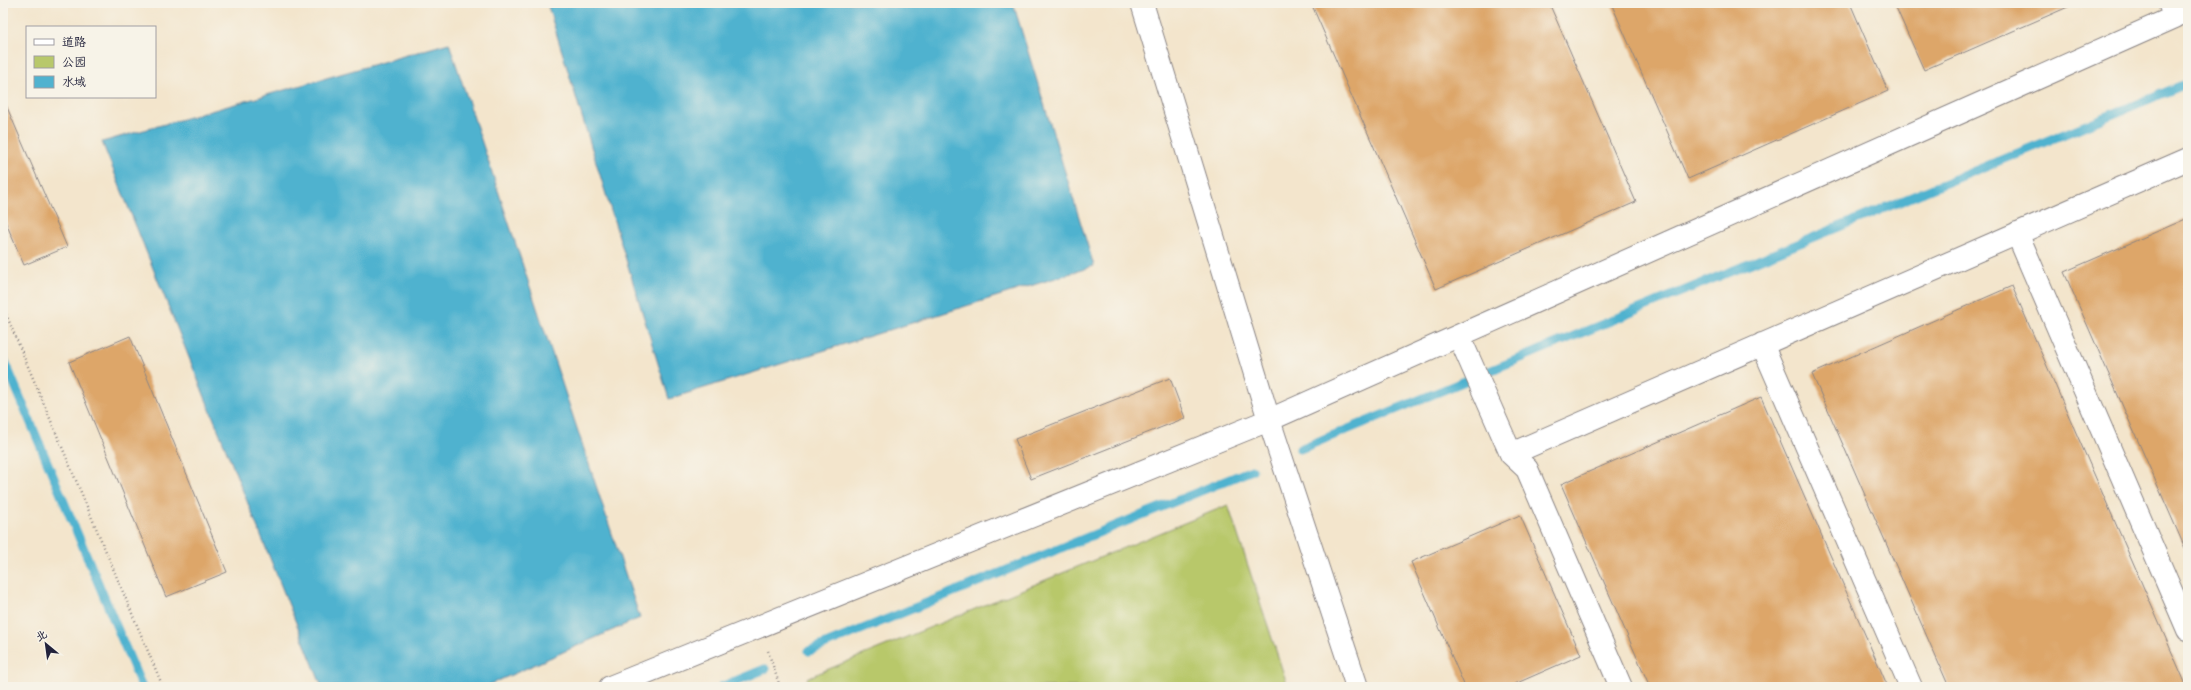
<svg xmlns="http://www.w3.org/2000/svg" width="2191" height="690" viewBox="0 0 2191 690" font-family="Delius,'LXGW WenKai TC',sans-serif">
  <rect width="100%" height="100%" fill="#f7f3e8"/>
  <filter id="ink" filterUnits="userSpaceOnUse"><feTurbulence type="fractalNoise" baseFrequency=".025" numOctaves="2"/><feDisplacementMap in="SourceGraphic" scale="8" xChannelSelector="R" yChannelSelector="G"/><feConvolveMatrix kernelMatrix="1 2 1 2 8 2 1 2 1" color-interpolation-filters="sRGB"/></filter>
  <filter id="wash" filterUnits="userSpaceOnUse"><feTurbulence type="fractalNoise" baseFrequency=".012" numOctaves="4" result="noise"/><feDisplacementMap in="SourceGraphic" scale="16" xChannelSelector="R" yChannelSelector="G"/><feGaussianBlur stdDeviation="0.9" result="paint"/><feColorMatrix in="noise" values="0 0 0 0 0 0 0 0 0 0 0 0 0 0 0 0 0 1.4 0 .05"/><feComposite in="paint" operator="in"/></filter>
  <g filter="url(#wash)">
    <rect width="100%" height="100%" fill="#f3e5cc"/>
    <path fill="#b8c86b" stroke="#6d7553" d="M1228 505 1288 687H810L807 678Z"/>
    <path fill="#50b2cf" stroke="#396a85" d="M547 3H1013L1094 266 669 399Z
      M449 43 640 618 484 687H322L102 142Z"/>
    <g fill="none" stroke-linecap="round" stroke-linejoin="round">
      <path stroke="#50b2cf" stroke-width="9" d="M3 357 142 687
        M1300 449 2188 83
        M809 651 1252 470
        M721 687 765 669"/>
    </g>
    <g id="blocks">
      <path fill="#dda669" d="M3 3H14L3 7Z
        M1311 3H1549L1636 202 1436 289Z
        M1611 3H1850L1888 91 1688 179Z
        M1894 3H2077L1924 70Z
        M3 98 67 247 24 265 3 216Z
        M2188 218V555L2064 272Z
        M2012 286 2187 687H1949L1812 374Z
        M130 336 227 572 166 597 69 362Z
        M1170 378 1185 418 1031 479 1015 439Z
        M1761 397 1888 687H1650L1561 484Z
        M1520 515 1581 655 1508 687H1465L1411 562Z"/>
    </g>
  </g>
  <g filter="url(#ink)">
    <use href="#blocks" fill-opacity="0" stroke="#8a8484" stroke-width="1"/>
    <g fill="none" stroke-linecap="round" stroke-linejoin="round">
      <g stroke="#8a8484" stroke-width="24">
        <path id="minor" d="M1142 3 1269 420 1357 687
          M2017 233 2188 630
          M1459 336 1511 454 1527 469 1621 687
          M1762 344 1911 687
          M1511 454 2188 159
          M610 687 1269 420 2175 17 2169 3"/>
      </g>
      <path stroke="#8a8484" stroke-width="2.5" stroke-dasharray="1 3" stroke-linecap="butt" d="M3 307 163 687
        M768 651 780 687"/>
      <use href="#minor" stroke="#fff" stroke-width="22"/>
    </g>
  </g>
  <rect width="2191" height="690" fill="none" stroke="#f7f3e8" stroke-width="16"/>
  <rect x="26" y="26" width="130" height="72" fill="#f7f3e8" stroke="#a29fa3"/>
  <rect x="34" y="39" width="20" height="6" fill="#ffffff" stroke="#a29fa3"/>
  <text x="62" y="46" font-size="12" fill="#22223b">道路</text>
  <rect x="34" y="56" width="20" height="12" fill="#b8c86b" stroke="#a29fa3"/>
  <text x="62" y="66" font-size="12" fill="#22223b">公园</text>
  <rect x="34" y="76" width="20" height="12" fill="#50b2cf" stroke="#a29fa3"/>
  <text x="62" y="86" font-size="12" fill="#22223b">水域</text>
  <g transform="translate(46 644) rotate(331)" stroke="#f7f3e8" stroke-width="3" paint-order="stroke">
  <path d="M0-3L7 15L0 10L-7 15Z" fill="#22223b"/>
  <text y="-6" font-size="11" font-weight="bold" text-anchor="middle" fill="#22223b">北</text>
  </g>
</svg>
